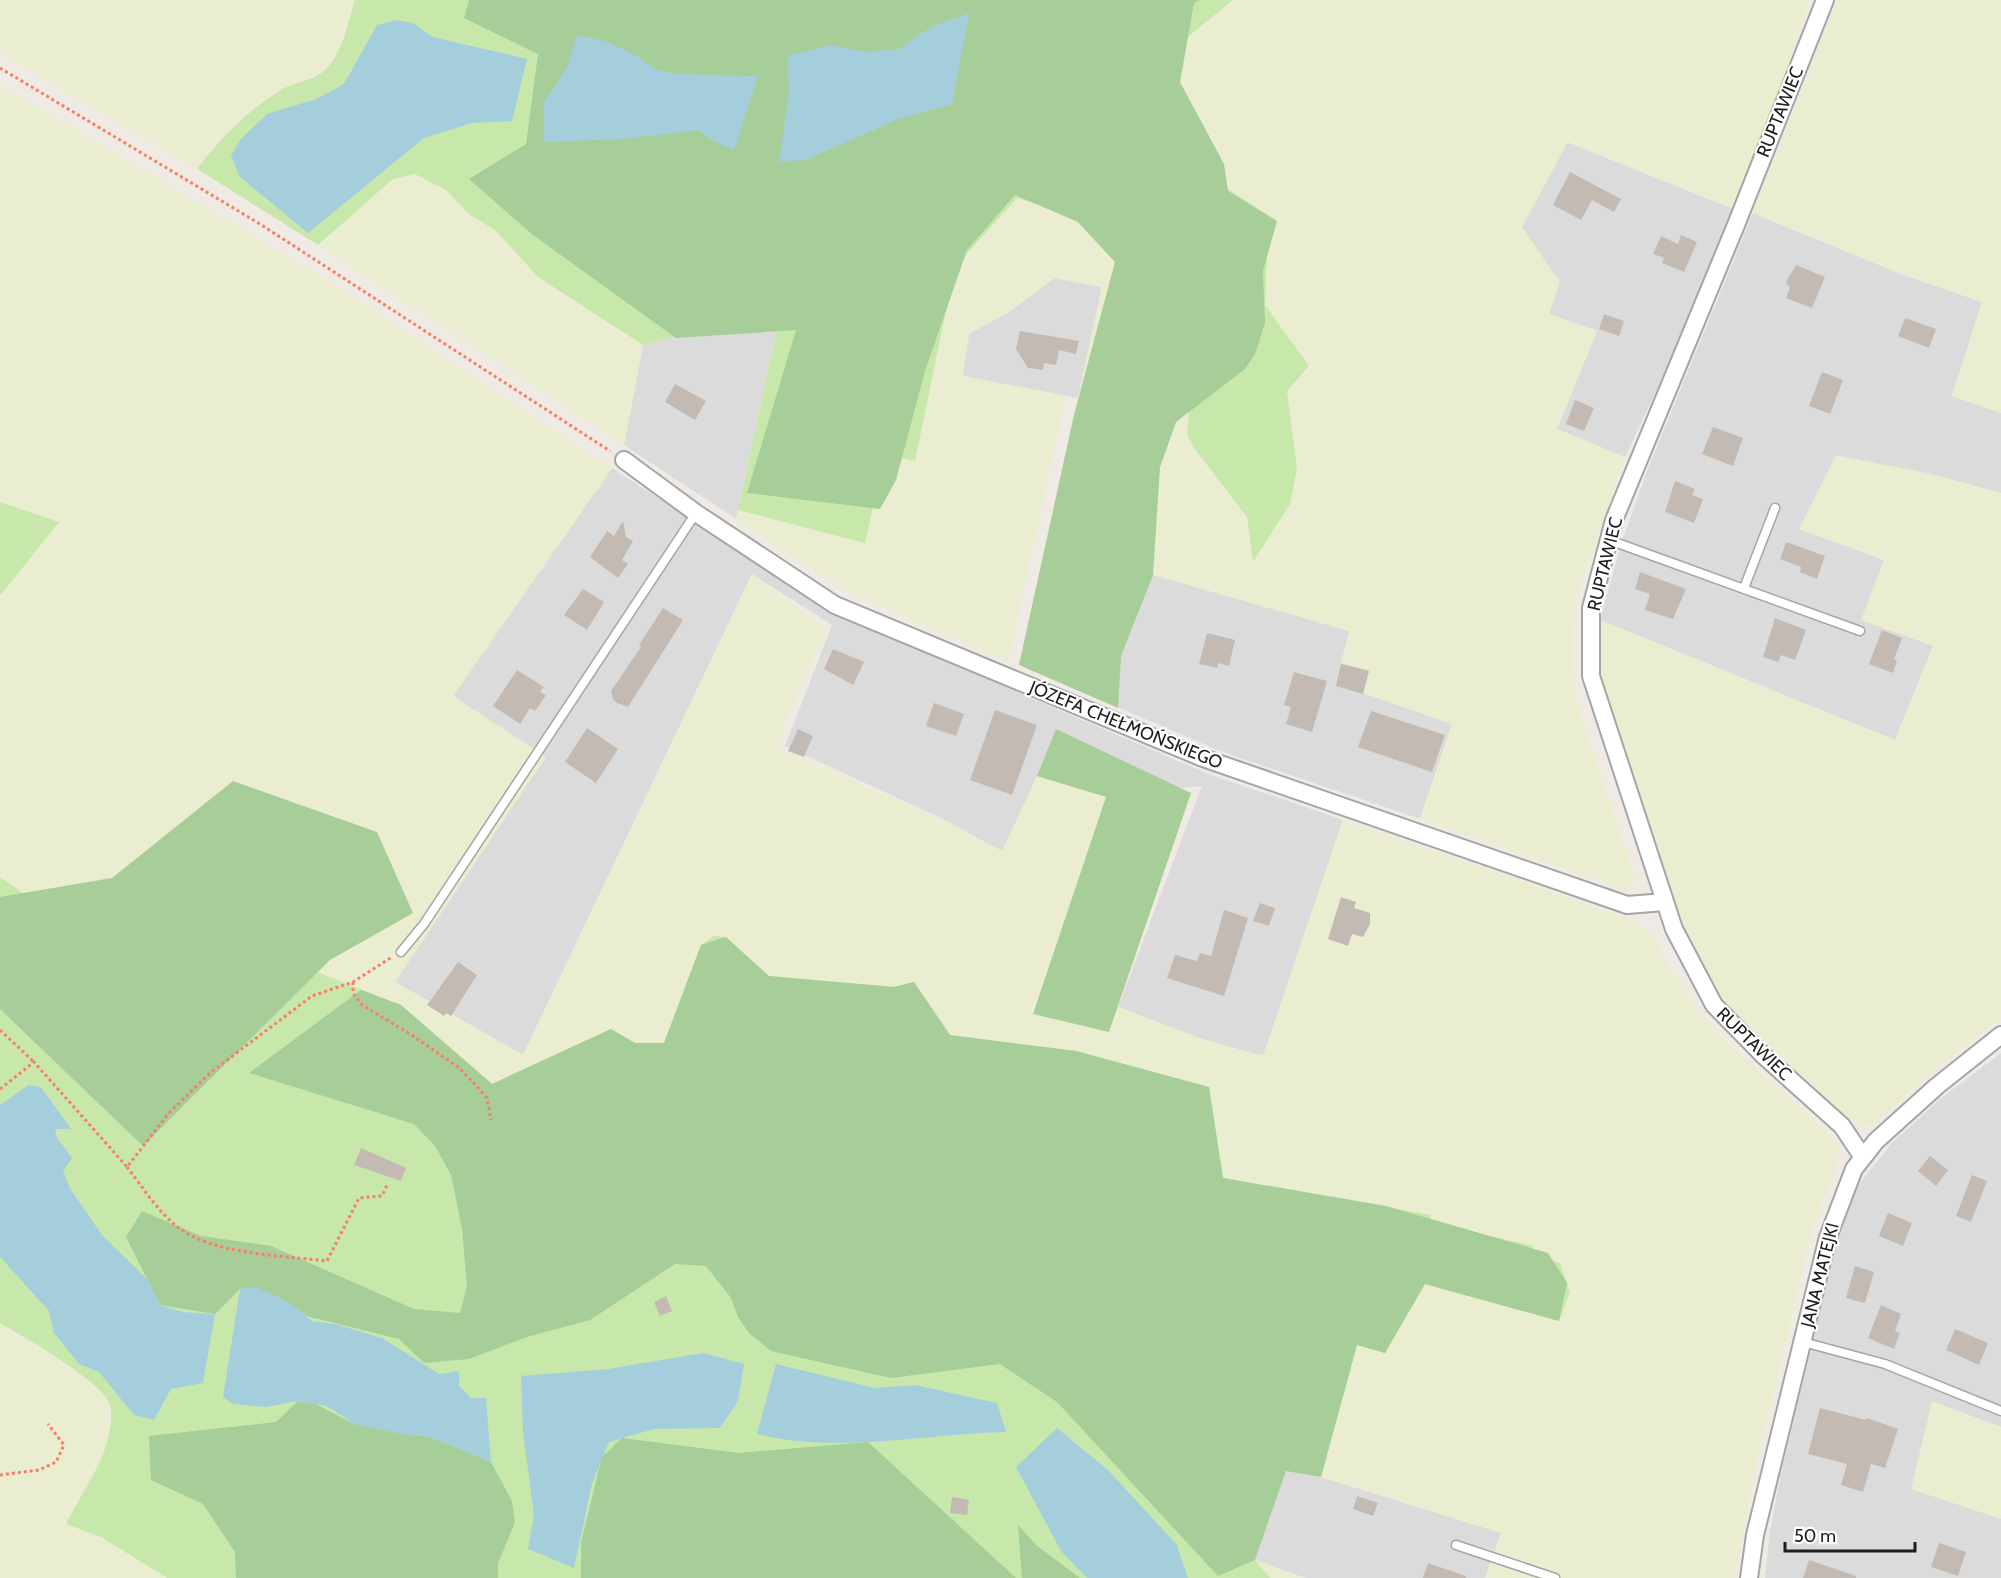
<svg xmlns="http://www.w3.org/2000/svg" width="2001" height="1578" viewBox="0 0 2001 1578" font-family="Cabin,sans-serif">
  <rect width="100%" height="100%" fill="#efebe4"/>
  <path fill="#dcdbdb" d="M1567 142 1741 212 1625 457 1557 429 1597 331 1549 314 1522 227Z
    M1753 213 1901 274 1982 302 1952 396 2001 413V493L1927 473 1799 529 1884 560 1933 646 1895 740 1600 620 1622 541 1649 466Z
    M1055 278 1102 287 1078 398 962 376 969 334 1012 310Z
    M753 316 776 333 736 519 624 445 643 345Z
    M612 468 839 616 1211 775 1343 820 1263 1056 1202 1039 1118 1007 1202 786 1106 796 1002 851 943 819 785 746 832 625 752 574 523 1055 395 982 545 757 453 696Z
    M1046 544 1349 631 1369 670 1363 693 1452 724 1420 819 1220 751 1019 665Z
    M2001 1053V1578H1765L1770 1531 1783 1464 1844 1214 1857 1187 1892 1143 1940 1099Z
    M1286 1471 1321 1477 1502 1533 1485 1578H1305L1255 1560Z"/>
  <path fill="#eaedcf" d="M0 0H355L340 48 326 70 282 90 219 140 197 169 0 53Z
    M1233 0H1809L1741 212 1568 142 1522 227 1560 282 1549 314 1597 331 1557 429 1625 457 1580 586 1574 612 1572 659 1578 710 1636 880 1626 890 1420 819 1452 724 1363 693 1368 670 1341 663 1349 631 1046 544 1102 287 1055 278 1012 310 969 334 963 376 1066 396 1008 661 851 593 736 519 738 510 865 542 885 454 915 460 955 267 1017 198 1071 215 1115 262 1188 293 1194 448 1247 517 1253 560 1297 469 1287 391 1309 366 1265 305 1267 256 1277 221 1199 170 1153 98 1189 36Z
    M1837 0H2001V413L1952 396 1982 302 1901 274 1753 213Z
    M0 85 312 271 612 468 453 696 546 757 395 982 523 1055 752 574 826 629 775 747 947 822 1002 851 1037 776 1106 796 1033 1013 1109 1031 1118 1007 1202 1039 1263 1056 1343 820 1638 922 1657 939 1666 961 1697 1010 1725 1040 1840 1145 1835 1174 1820 1204 1812 1230 1757 1458 1734 1578H1485L1501 1533 1321 1477 1357 1345 1405 1320 1425 1284 1558 1321 1570 1292 1560 1263 1530 1255 1534 1246 1429 1222 1431 1215 1223 1178 1076 1051 950 1035 914 982 894 987 756 975 701 945 664 1043H635L611 1029 492 1084 401 1005 292 962 38 904 0 877V596L58 522 0 502Z
    M415 174 446 190 469 214 496 231 538 277 643 345 624 445 318 245 393 179Z
    M1836 455 1927 473 2001 493V1017L1923 1079 1874 1124 1856 1125 1744 1022 1716 993 1675 914 1600 688 1598 658 1600 620 1895 740 1933 646 1861 620 1884 560 1799 529Z
    M0 1323 77 1371 103 1394 110 1404 108 1436 101 1459 66 1524 101 1537 167 1578H0Z
    M1932 1401 2001 1427V1519L1911 1489Z
    M1255 1560 1305 1578H1270Z"/>
  <path fill="#c7e8aa" d="M355 0H1233L1189 36 1153 98 1199 170 1277 221 1267 256 1265 305 1309 366 1287 391 1297 469 1290 504 1253 562 1247 517 1194 448 1187 435 1197 315 1115 262 1071 215 1017 198 955 267 915 461 885 454 865 543 738 510 776 333 753 316 643 345 538 277 496 231 469 214 446 190 415 174 393 179 318 245 197 169C220 138 247 111 281 90 294 82 317 80 327 68 343 50 348 23 355 0Z
    M0 502 59 522 0 596Z
    M0 877 38 904 292 962 401 1005 492 1084 611 1029 635 1043H664L701 945 714 936 726 937 756 975 894 987 914 982 950 1035 1076 1051 1209 1087 1223 1178 1431 1215 1430 1222 1534 1246 1531 1255 1560 1263 1570 1292 1559 1321 1425 1284 1385 1353 1357 1345 1321 1477 1285 1471 1255 1560 1270 1578H167L101 1537 66 1524C77 1502 91 1481 101 1459 107 1445 114 1420 110 1405 104 1382 22 1336 0 1323Z"/>
  <path fill="#a7cd99" d="M469 0H1200L1194 3 1180 82 1224 164 1228 191 1277 221 1263 271 1265 323 1255 354 1245 369 1176 422 1160 467 1153 575 1121 656 1118 708 1019 665 1074 415 1115 262 1078 222 1015 195 967 250 925 371 896 480 880 509 747 493 796 330 676 338 533 235 469 179 526 144 538 54 464 18Z
    M1056 729 1191 793 1109 1032 1033 1014 1106 797 1037 776Z
    M233 781 377 832 413 913 330 960 143 1146 0 1009V897L112 878Z
    M726 937 769 976 894 987 914 982 950 1035 1076 1051 1209 1087 1223 1178 1386 1206 1548 1253 1567 1283 1559 1321 1425 1284 1385 1353 1357 1345 1321 1477 1286 1471 1255 1560 1218 1576 1057 1402 1000 1364 891 1378 771 1351 749 1333 738 1317 731 1298 706 1266 675 1264 590 1320 527 1337 469 1359 424 1363 399 1339 306 1316 277 1297 240 1289 215 1314 160 1305 126 1237 142 1211 201 1236 271 1246 414 1309 460 1313 467 1285 462 1229 451 1175 435 1146 414 1124 249 1073 361 990 401 1005 492 1084 611 1029 635 1043H664L701 945Z
    M298 1401 316 1404 354 1424 431 1437 491 1462 512 1501 515 1522 498 1563V1578H236L235 1552 203 1504 151 1480 149 1436 276 1422Z
    M622 1438 739 1453 868 1442 1016 1578H581V1542L602 1457Z
    M1018 1525 1036 1545 1080 1578H1022Z"/>
  <path fill="#a5cedc" d="M969 13 952 104 896 120 806 160 779 162 789 94 788 56 830 45 866 52 899 49 931 27Z
    M396 20 413 23 433 37 527 59 512 121 472 123 424 138 308 233 240 177 231 156 240 140 267 114 316 99 344 84 377 25Z
    M577 35 605 41 635 55 655 69 676 74 758 76 734 150 711 140 699 130 622 139 544 142V103L568 66Z
    M29 1085 41 1087 71 1129H55L57 1138 72 1158 63 1171 71 1190 102 1235 148 1280 160 1305 183 1312 215 1314 203 1383 171 1389 154 1420 134 1415 99 1372 79 1364 54 1333 49 1311 0 1257V1105Z
    M256 1287 290 1303 312 1321 335 1324 382 1338 439 1374 459 1371V1386L471 1398H486L491 1462 431 1437 406 1435 354 1424 327 1406 298 1401 266 1407 233 1404 223 1397 240 1289Z
    M703 1353 744 1364 738 1401 720 1428 654 1429 609 1442 592 1484 574 1568 528 1549 534 1515 523 1432 521 1376 608 1369Z
    M776 1364 874 1388 915 1385 997 1403 1006 1432C923 1434 838 1454 757 1434Z
    M1057 1428 1109 1471 1177 1545 1188 1578H1087L1061 1551 1016 1467Z"/>
  <path fill="#c3bbb3" d="M1570 172 1621 199 1614 212 1592 200 1581 220 1553 205Z
    M1681 235 1697 242 1684 272 1662 263 1664 258 1653 254 1661 236 1678 244Z
    M1796 265 1825 277 1812 308 1786 298 1790 288 1786 282Z
    M1604 314 1624 321 1619 336 1599 329Z
    M1905 318 1936 329 1929 348 1898 336Z
    M1020 331 1079 341 1076 354 1059 350 1056 365 1044 363 1043 370 1028 368 1016 349Z
    M1822 372 1843 380 1830 414 1809 406Z
    M675 384 706 401 695 420 665 402Z
    M1575 400 1594 408 1584 431 1566 424Z
    M1713 427 1743 438 1733 466 1702 454Z
    M1675 481 1695 489 1692 495 1703 499 1694 523 1665 512Z
    M623 521 626 537 633 541 622 560 628 564 618 578 590 557 607 531 614 536Z
    M1786 542 1825 556 1817 579 1800 572 1801 567 1780 559Z
    M1640 572 1686 589 1673 619 1645 610 1650 594 1635 589Z
    M583 589 604 602 587 630 564 615Z
    M663 608 683 620 628 707 617 703 613 699 611 691 641 647 639 645Z
    M1775 618 1806 630 1795 660 1781 655 1778 662 1763 657Z
    M1882 630 1902 638 1894 659 1897 661 1893 673 1869 664Z
    M1207 633 1235 640 1229 666 1218 663 1217 668 1199 664Z
    M833 649 864 662 853 685 824 669Z
    M1341 664 1369 671 1363 694 1336 686Z
    M517 670 544 687 540 692 546 695 535 711 530 708 520 724 493 706Z
    M1294 672 1327 681 1312 732 1286 724 1291 707 1284 705Z
    M934 703 964 714 956 736 926 726Z
    M995 710 1037 725 1012 795 970 780Z
    M1371 711 1445 735 1432 772 1358 747Z
    M587 728 618 749 596 783 565 762Z
    M798 729 813 736 804 757 788 751Z
    M1341 897 1356 902 1354 908 1370 913V924L1363 937 1352 934 1348 946 1328 939Z
    M1260 903 1275 908 1269 926 1253 921Z
    M1224 910 1248 918 1224 996 1167 978 1175 955 1197 961 1200 953 1211 956Z
    M458 962 477 975 451 1016 446 1013 444 1016 427 1005Z
    M361 1148 406 1168 401 1181 354 1165Z
    M1930 1156 1948 1170 1936 1186 1918 1171Z
    M1972 1175 1987 1181 1971 1222 1956 1216Z
    M1888 1213 1912 1223 1903 1246 1879 1236Z
    M1855 1266 1874 1272 1865 1303 1846 1298Z
    M666 1296 672 1311 660 1316 654 1302Z
    M1881 1305 1901 1314 1895 1331 1900 1333 1894 1349 1868 1338Z
    M1955 1329 1988 1343 1979 1365 1946 1350Z
    M1820 1408 1866 1420 1867 1418 1898 1429 1885 1468 1871 1464 1863 1492 1841 1485 1847 1464 1808 1454Z
    M1357 1496 1378 1503 1373 1516 1353 1509Z
    M952 1497 969 1500 967 1515 950 1513Z
    M1939 1543 1966 1552 1958 1576 1931 1567Z
    M1809 1560 1856 1576V1578H1803Z
    M1428 1563 1466 1576V1578H1423Z"/>
  <g fill="none" stroke-linecap="round" stroke-linejoin="round">
    <g stroke="#a5a5a5" stroke-width="11">
      <path id="lane" d="M1609 540 1860 631
        M1744 588 1775 508
        M401 952 424 924 696 513
        M1803 1342 1885 1364 2001 1411
        M1456 1545 1555 1578"/>
    </g>
    <g stroke="#a5a5a5" stroke-width="20">
      <path id="street" d="M1825 0 1736 225 1614 520 1591 608V676L1674 929 1714 1005 1763 1055 1842 1126 1862 1156
        M624 460 696 513 835 605 1203 758 1627 905 1665 902
        M1749 1578 1755 1535 1828 1237 1854 1169 1876 1141 1937 1086 2001 1035"/>
    </g>
    <path stroke="#f87e6c" stroke-width="3" stroke-dasharray="3 3" stroke-linecap="butt" d="M0 68 260 224 610 451
      M353 982V993L362 1005 410 1034 458 1067 473 1082 487 1098 491 1120
      M0 1030 34 1062
      M0 1089 34 1062 127 1167 169 1113 210 1073 312 996 353 982 392 957
      M127 1167C145 1190 163 1221 190 1235 227 1255 286 1256 327 1261L359 1198 382 1196 388 1183
      M0 1475 39 1470 56 1462 64 1445 48 1424"/>
    <use href="#lane" stroke="#fff" stroke-width="8"/>
    <use href="#street" stroke="#fff" stroke-width="16"/>
  </g>
  <g text-anchor="middle" dominant-baseline="central" stroke-width="4.5" stroke-linejoin="round" paint-order="stroke">
    <g font-size="18" fill="#1e1e1e" stroke="#fff">
      <text transform="translate(1780 112) rotate(-68)">RUPTAWIEC</text>
      <text transform="translate(1605 564) rotate(-76)">RUPTAWIEC</text>
      <text transform="translate(1126 725) rotate(22)">JÓZEFA CHEŁMOŃSKIEGO</text>
      <text transform="translate(1754 1044) rotate(44)">RUPTAWIEC</text>
      <text transform="translate(1820 1275) rotate(-76)">JANA MATEJKI</text>
    </g>
  </g>
  <path d="M1785 1542v9h130v-9" fill="none" stroke="#1e1e1e" stroke-width="3"/>
  <text x="1794" y="1542" font-size="18" fill="#1e1e1e" stroke="#ffffff" stroke-width="4.5" paint-order="stroke">50 m</text>
</svg>
